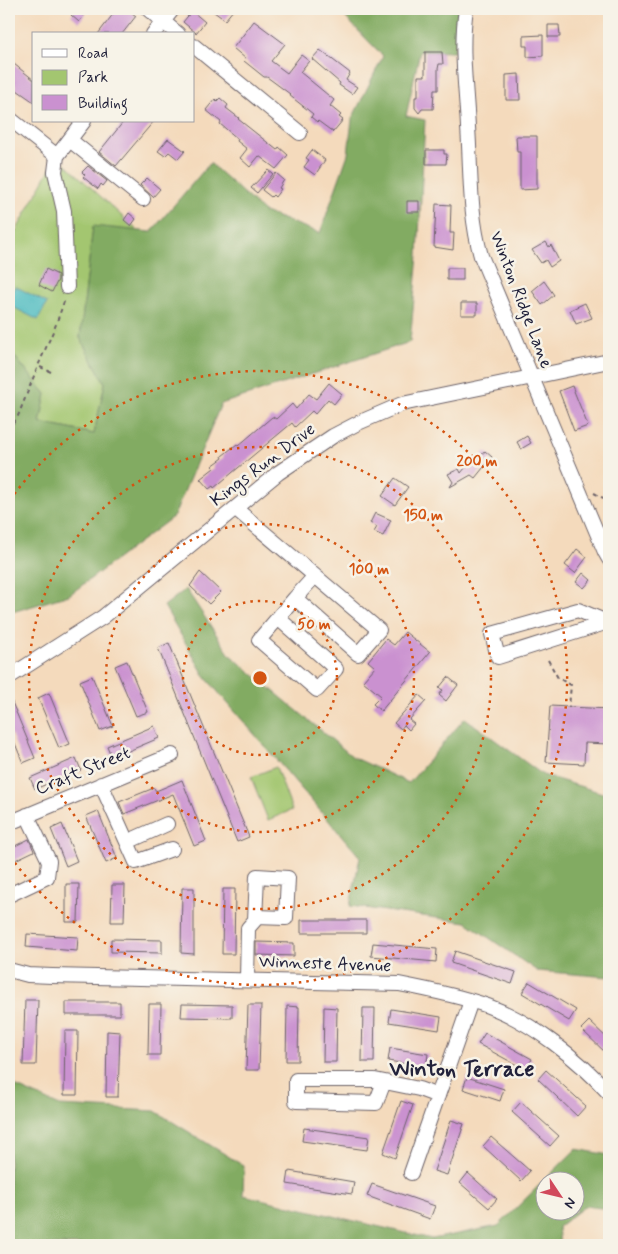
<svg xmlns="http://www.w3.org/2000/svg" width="618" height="1254" viewBox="0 0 618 1254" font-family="Mynerve,sans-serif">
  <rect width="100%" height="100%" fill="#f7f3e8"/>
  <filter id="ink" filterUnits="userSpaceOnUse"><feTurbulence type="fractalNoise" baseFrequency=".02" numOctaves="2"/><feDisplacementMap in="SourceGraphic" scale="10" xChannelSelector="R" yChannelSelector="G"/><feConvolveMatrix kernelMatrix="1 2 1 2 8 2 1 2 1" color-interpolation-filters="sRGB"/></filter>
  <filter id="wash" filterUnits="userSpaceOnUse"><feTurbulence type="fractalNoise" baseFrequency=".0096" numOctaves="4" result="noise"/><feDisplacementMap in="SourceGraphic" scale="20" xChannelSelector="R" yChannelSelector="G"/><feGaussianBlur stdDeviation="1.12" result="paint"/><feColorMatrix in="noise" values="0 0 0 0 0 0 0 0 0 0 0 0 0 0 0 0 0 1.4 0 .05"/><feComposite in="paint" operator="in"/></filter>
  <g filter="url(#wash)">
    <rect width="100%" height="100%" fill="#f4dabc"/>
    <path fill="#a3c670" stroke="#627456" d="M57 156 138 231 93 227 80 338 105 383 94 434 40 423 46 394 9 350V244Z
      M276 767 292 810 268 820 251 777Z"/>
    <path fill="#82ab62" stroke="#52664e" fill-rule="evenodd" d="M352 9H461L454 52 420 51 406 116 425 120 418 255 410 342 221 404 174 516 69 595 9 613V350L46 394 40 423 94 434 105 383 80 338 93 226 151 232 210 163 264 212 320 233 348 154 352 119 383 56 345 17Z
      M186 589 230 655 353 757 409 783 465 718 543 775 609 795V977L537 971 466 922 350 906 360 857 206 678 164 606Z
      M15 1086 60 1106 155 1111 244 1166 243 1195 432 1239 498 1226 576 1149 609 1155V1209L585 1206 558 1227 560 1245H9V1091ZM546 1182H576V1212H546Z"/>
    <path fill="#4cbbc1" stroke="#376e7e" d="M15 286 47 303 38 320 9 305V297Z"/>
    <g id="blocks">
      <path fill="#ca91d0" d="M77 9H81L86 13 79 22 71 15Z
        M117 9H127L136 16 122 34H98Z
        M210 9H234L225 20Z
        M192 11 205 22 196 33 183 22Z
        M254 21 285 44 271 61 287 73 301 55 309 61 300 72 334 100 330 106 341 115 339 117 343 120 333 132 318 121 317 122 311 117 313 114 289 95 290 94 267 77H264L244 61 246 59 233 48Z
        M548 25H559L560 37H548Z
        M543 35V56L527 57V46H523V36Z
        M320 50 350 73 346 80 357 87 352 94 339 85 340 83 312 59Z
        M425 52H442L443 64H439L438 69V90H434L433 109H422L419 113 415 108V97H418V76H425Z
        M9 60 34 80V102L14 88 16 86 9 80Z
        M519 74 520 100H506V75Z
        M220 98 228 105 226 108 239 118 238 119 277 150 279 147 288 155 276 169 259 156 250 167 240 158 247 149 237 141 238 139 220 124 221 122 206 110 215 99 217 101Z
        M124 121H154L116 166 99 152Z
        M516 136H537V189L520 190V152H517Z
        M168 139 185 151 178 159 169 152 165 156 158 151Z
        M312 150 325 160 315 175 304 167 309 160 306 158Z
        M426 150H444V154H447L446 164H426Z
        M88 166 107 181 103 186 101 184 98 189 83 177 85 175 82 172Z
        M268 170 273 174 257 193 251 188Z
        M276 173 284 180 279 188 281 189 275 197 273 195 271 197 262 190Z
        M147 178 160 189 153 197 140 185Z
        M407 201H419V212H407Z
        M436 204 451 205 450 233H454L453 250 434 247Z
        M129 213 136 219 131 226 124 220Z
        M546 242 549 247 551 245 559 261 550 267 546 260 541 263 532 250Z
        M447 268H463V280H447Z
        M46 269 58 275V280L52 292 39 285Z
        M544 281 554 295 542 305 532 291Z
        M461 303H477V315H461Z
        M585 303 592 318 576 324 570 310Z
        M329 383 342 394 334 404 328 399 315 414 312 411 295 427 292 423 214 488 213 486 209 489 200 479 214 468 212 466 223 458 222 456 237 444 238 446 272 417H273L276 419 292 404 296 409 309 394 316 399Z
        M572 386 588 426 574 431 559 391Z
        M527 436 531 443 521 449 517 442Z
        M485 451 492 457 475 478 471 475 450 487 453 482 448 474 459 469 461 473 471 461 474 464Z
        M395 478 408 487 395 505 382 496Z
        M375 513 391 520 383 536 374 532 377 527 370 523Z
        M577 549 587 557 575 573 565 565Z
        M200 572 221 592 209 604 190 586Z
        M583 573 591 580 584 588 576 582Z
        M405 632 430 652 381 711 373 704 381 696 363 681 375 667 368 661 386 639 394 645Z
        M169 643 249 837 237 842 158 648Z
        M127 661 148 712 136 716 115 666Z
        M92 676 113 726 100 731 80 681Z
        M448 677 458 685 446 701 439 695 443 690 439 688Z
        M49 693 70 744 59 748 38 698Z
        M9 695 35 758 23 763 9 729Z
        M419 695 426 701 409 720 414 724 409 730 404 725 401 729 394 723Z
        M550 706 609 709V744L585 743 584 764 546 762Z
        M154 726 159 738 112 758 107 746Z
        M76 758 81 770 35 789 30 778Z
        M182 780 206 841 194 846 173 794 124 814 119 802 154 788 156 791Z
        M98 811 117 858 106 863 86 816Z
        M62 824 77 861 66 866 51 829Z
        M29 839 34 851 9 863V849Z
        M66 884H79L78 922H66Z
        M112 885H125L124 922H111Z
        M182 888H194V954L181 953Z
        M223 889H235L234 954H222Z
        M301 920H366V933H301Z
        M27 934 78 937 77 951 26 947Z
        M111 939 162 940V953L111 952Z
        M256 942 294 943V956L256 955Z
        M373 943 437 949 436 962 371 956Z
        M455 951 516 972 512 984 451 963Z
        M529 982 576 1010 569 1021 522 993Z
        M25 1000H38L36 1065H23Z
        M66 1002H120V1015H66Z
        M149 1004H161L160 1055H148Z
        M182 1004 232 1005V1018L181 1017Z
        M248 1005H261L259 1070H246Z
        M287 1006 299 1007 298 1061H286Z
        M324 1007 337 1008 336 1062H323Z
        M363 1008H375L374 1062H362Z
        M391 1009 441 1017 439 1030 389 1022Z
        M589 1021 609 1040V1056L581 1029Z
        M65 1031H78L77 1095H64Z
        M107 1031 120 1032 118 1097H106Z
        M485 1033 532 1059 526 1070 478 1044Z
        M390 1048 428 1054 426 1067 388 1061Z
        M546 1070 586 1106 577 1116 538 1079Z
        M467 1077 504 1089 500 1101 463 1089Z
        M401 1101 413 1105 395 1158 383 1153Z
        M521 1102 559 1136 550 1146 512 1112Z
        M451 1120 464 1124 447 1175 434 1171Z
        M304 1128 369 1137 367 1150 302 1141Z
        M491 1137 530 1171 521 1181 483 1146Z
        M289 1171 354 1182 352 1194 287 1184Z
        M468 1173 497 1199 489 1208 460 1183Z
        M372 1184 435 1206 430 1219 367 1196Z"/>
    </g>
  </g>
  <g filter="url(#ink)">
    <use href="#blocks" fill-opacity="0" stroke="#6c6268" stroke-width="1"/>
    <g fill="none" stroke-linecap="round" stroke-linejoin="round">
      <g stroke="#6c6268" stroke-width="16">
        <path id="minor" d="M148 9 178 34
          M466 9C460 48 466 87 468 127 471 170 469 213 481 256L605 552 609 559
          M153 34 173 9
          M194 46 300 133
          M9 118 57 156
          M70 140 143 199
          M57 156 55 172 64 211 67 287
          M57 156 84 121
          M236 509 379 630 358 654 295 598 314 577
          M278 618 336 669 317 690 259 640 295 598
          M605 623 498 657 492 634 578 610 609 623
          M9 677 103 617 278 473 333 436 358 423 402 404 609 361
          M101 784 136 862 172 849
          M9 823 172 755
          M127 842 167 824
          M9 895 47 877 49 861 27 815
          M9 970 28 975 52 976 399 984C430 990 460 996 488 1006 532 1022 578 1059 609 1093
          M247 980 248 928 255 920 257 876 288 878 286 918 256 917
          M384 1082 376 1103 296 1101V1080H375L419 1089 438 1096
          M411 1173 471 1001"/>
      </g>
      <path stroke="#6c6268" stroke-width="2" stroke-dasharray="4 4" stroke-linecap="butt" d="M51 372 38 366 55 327 65 299
        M9 430 18 416 38 366
        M594 493 609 501
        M548 660 558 678 571 685 569 707"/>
      <use href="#minor" stroke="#fff" stroke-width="14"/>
    </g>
  </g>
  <g fill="none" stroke="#d45411" stroke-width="2.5" stroke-dasharray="2.5 5">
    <circle cx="260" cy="678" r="77"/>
    <circle cx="260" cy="678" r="154"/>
    <circle cx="260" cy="678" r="231"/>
    <path d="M10 500A307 307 0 1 1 10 856"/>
  </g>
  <g text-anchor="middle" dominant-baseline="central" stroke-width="5" stroke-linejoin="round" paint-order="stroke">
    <g font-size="18" fill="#22223b" stroke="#f7f3e8">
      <text transform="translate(521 300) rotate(69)">Winton Ridge Lane</text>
      <text transform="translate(263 465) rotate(-37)">Kings Run Drive</text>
      <text transform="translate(83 771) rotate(-22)">Craft Street</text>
      <text transform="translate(325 964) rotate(2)">Winneste Avenue</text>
    </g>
    <g font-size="22" font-weight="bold" fill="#22223b" stroke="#f7f3e8">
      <text x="462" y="1070">Winton Terrace</text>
    </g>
  </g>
  <circle cx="260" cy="678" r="8" fill="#d45411" stroke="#f7f3e8" stroke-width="2.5"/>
  <g font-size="15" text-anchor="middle" font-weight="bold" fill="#d45411" stroke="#f7f3e8" stroke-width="5" stroke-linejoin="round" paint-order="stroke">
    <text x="477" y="466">200 m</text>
    <text x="423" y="520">150 m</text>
    <text x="369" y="574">100 m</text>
    <text x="314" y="629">50 m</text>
  </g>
  <rect width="618" height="1254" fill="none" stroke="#f7f3e8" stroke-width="30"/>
  <rect x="32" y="32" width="162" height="90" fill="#f7f3e8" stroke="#a29fa3"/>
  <rect x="42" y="49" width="25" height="8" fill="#ffffff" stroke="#a29fa3"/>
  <text x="78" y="58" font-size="15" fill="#22223b">Road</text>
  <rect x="42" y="70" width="25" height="15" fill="#a3c670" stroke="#a29fa3"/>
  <text x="78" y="82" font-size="15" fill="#22223b">Park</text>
  <rect x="42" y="95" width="25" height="15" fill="#ca91d0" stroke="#a29fa3"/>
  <text x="78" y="108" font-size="15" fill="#22223b">Building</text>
  <g transform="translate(560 1196) rotate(125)"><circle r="24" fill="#f7f3e8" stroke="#a29fa3"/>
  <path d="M0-4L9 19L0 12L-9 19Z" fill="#d1495b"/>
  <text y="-8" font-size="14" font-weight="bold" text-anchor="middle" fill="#22223b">N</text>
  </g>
</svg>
